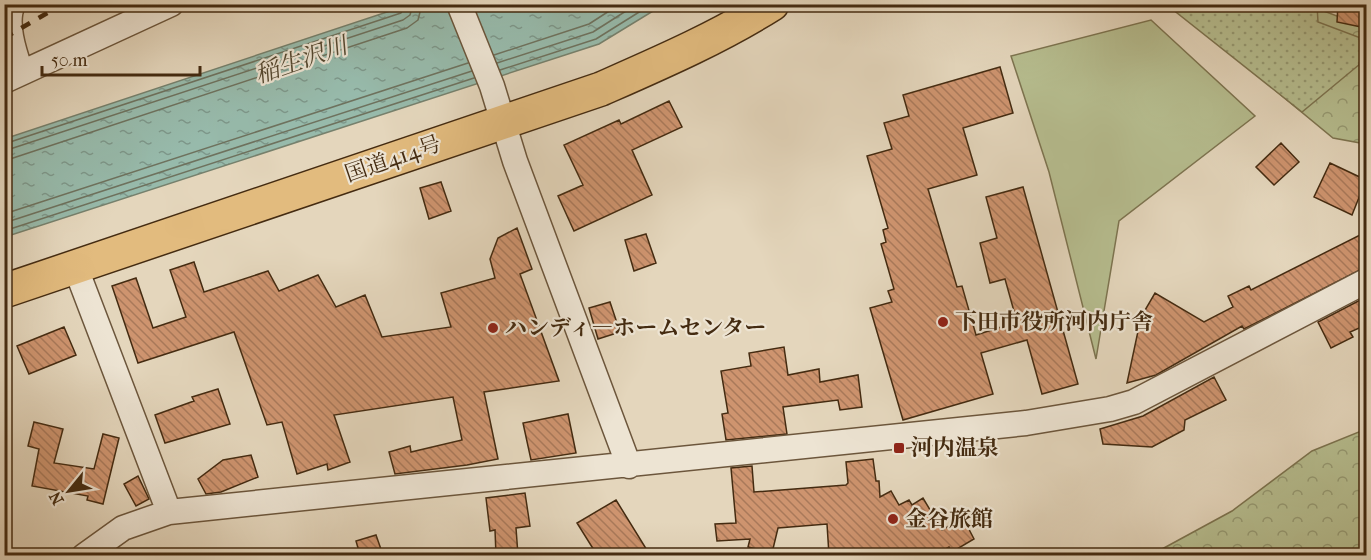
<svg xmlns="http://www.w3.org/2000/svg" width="1371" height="560" viewBox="0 0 1371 560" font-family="'IM FELL French Canon','Noto Serif JP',serif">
  <defs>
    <pattern id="forest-crowns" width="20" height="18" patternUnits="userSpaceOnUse" patternTransform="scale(1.5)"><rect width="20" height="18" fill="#b6bd8f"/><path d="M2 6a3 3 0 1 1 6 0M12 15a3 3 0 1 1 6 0" fill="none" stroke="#969a73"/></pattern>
    <pattern id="garden-dots" width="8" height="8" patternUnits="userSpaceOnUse" patternTransform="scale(1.5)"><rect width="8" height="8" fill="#b6bd8f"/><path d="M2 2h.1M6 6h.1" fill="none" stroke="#969a73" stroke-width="1.8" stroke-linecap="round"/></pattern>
    <pattern id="water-ripples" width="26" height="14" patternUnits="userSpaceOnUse" patternTransform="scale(1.5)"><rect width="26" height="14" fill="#97baab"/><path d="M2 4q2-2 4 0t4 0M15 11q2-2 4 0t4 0" fill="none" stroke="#7d978a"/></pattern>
    <pattern id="building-back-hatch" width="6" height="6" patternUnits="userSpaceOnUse" patternTransform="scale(1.5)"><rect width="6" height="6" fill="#ce946f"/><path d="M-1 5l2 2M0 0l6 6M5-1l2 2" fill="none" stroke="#a9795a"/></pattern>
  </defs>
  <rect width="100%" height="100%" fill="#e4d6bc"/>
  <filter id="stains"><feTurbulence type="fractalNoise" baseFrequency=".00333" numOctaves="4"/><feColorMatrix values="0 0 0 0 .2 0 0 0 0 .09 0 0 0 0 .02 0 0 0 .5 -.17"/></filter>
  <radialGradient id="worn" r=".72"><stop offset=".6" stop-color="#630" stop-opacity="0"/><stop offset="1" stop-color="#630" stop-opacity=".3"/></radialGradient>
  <path fill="url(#forest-crowns)" stroke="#7d7450" stroke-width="1.5" d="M1172 5H1308L1366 27V144L1333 138Z
    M1366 429V555H1151L1232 511 1312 451Z"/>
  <path fill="url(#garden-dots)" stroke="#7d7450" stroke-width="1.5" d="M1167 5H1317L1318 22 1366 40V59L1302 112Z"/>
  <path fill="#b6bd8f" stroke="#7d7450" stroke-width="1.5" d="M1151 20 1255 116 1119 221 1096 359 1049 172 1011 56Z"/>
  <path fill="url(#water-ripples)" stroke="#76816d" stroke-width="1.5" d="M408 5H663L599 44 5 237 4 139Z"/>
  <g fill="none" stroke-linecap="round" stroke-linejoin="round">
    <path stroke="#6e725e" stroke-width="1.5" d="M494 55 589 24 620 4
      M497 63 593 32 637 4
      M500 70 596 39 652 4
      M4 144 401 13 406 4
      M4 151 403 20 410 15 413 4
      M4 161 407 28 418 20 422 4
      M4 214 468 63
      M4 223 472 71
      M4 231 474 78"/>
  </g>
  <path fill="url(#building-back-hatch)" stroke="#442b11" stroke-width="1.5" d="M1338 4H1366V28L1337 22Z
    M1000 67 1013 113 963 128 977 175 928 189 957 287 962 286 976 335 1017 322 1005 279 990 283 980 243 997 238 986 197 1023 187 1078 384 1042 394 1027 340 981 353 993 394 903 420 870 308 892 302 888 291 894 289 881 244 886 242 883 230 888 228 867 156 892 149 884 123 909 116 903 95Z
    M669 101 682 127 632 150 652 195 574 231 558 196 583 185 564 145 619 120 621 124Z
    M1281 143 1299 162 1274 185 1256 167Z
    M1330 163 1366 180 1352 215 1314 197Z
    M441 182 451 211 429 219 420 188Z
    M517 228 532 269 520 274 559 381 484 392 498 459 467 465 395 474 389 452 410 446 411 452 462 440 453 397 334 415 350 462 328 470 327 464 297 474 282 422 267 425 234 332 138 363 112 286 136 278 153 328 186 317 170 270 194 262 204 292 268 271 279 291 318 275 336 307 365 295 382 337 451 327 441 293 495 278 490 259 498 238Z
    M1366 232V267L1244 329 1242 326 1156 375 1127 383 1141 317 1155 293 1204 322 1233 307 1228 296 1249 286 1251 290Z
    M646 234 656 263 634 271 625 240Z
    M1366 297V325L1350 332 1353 337 1331 348 1318 322Z
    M610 302 620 332 598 339 589 308Z
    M64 327 76 355 29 374 17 346Z
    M784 347 788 375 819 369 820 382 858 375 862 407 840 410 838 400 783 407 787 434 726 440 722 414 728 413 721 371 751 366 749 353Z
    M1214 377 1226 400 1185 420 1184 430 1152 447 1103 444 1100 429 1143 416Z
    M218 389 230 424 165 443 155 415 194 401 192 397Z
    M568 414 576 453 531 460 523 423Z
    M34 422 63 429 54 463 94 469 103 434 119 438 103 504 87 500 88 496 32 486 39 449 28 446Z
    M251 455 258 477 221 492 206 494 198 479 223 460Z
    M873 459 876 481H879L880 497 891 491 899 505 909 500 912 505 923 498 942 530 963 518 974 539 952 552 949 547 934 555H829L827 524 778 528 772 553 748 547 750 539 717 541 715 524 736 523 731 468 752 466 754 492 846 485 848 483 846 462Z
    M138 476 149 499 136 506 124 484Z
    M525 493 530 526 516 528 518 555H496L495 530 490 531 486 498Z
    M616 500 650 555H597L577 523Z
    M376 535 383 555H360L356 541Z"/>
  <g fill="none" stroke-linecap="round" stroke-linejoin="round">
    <g stroke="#6c563c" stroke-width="27">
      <path id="minor" d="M13 4C4 23 15 54 21 72
        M459 4 492 86 515 161 629 466
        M4 81 171 4
        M75 266 169 512
        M84 556 123 528 169 512 1026 423 1110 409 1134 402 1366 281"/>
    </g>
    <g stroke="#442b11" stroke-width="36">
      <path id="highway" d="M4 291 601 89C660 63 718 38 772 4"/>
    </g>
    <use href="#minor" stroke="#ede4d3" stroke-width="24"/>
    <use href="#highway" stroke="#e2bb7e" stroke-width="33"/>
    <path stroke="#442b11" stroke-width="4.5" stroke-dasharray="10 10" stroke-linecap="butt" d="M4 38 63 4"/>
  </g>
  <g fill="#8f2418" stroke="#ede4d3" stroke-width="2">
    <circle cx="943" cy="322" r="6"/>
    <circle cx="493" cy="328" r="6"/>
    <rect x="893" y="442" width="12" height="12" rx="3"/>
    <circle cx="893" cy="519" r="6"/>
  </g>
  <g text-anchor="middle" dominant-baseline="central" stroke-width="4.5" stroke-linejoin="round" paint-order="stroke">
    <g font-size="22" fill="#442b11" stroke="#ede4d3">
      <text transform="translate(393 159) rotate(-19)">国道414号</text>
    </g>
    <g font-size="22" font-weight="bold" fill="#442b11" stroke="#ede4d3" text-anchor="start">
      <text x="955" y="322">下田市役所河内庁舎</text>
      <text x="505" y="328">ハンディ―ホームセンター</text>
      <text x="911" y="448">河内温泉</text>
      <text x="905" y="519">金谷旅館</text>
    </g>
    <g font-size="24" font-style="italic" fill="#554830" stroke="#ede4d3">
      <text transform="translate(301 60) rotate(-19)">稲生沢川</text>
    </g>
  </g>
  <rect width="1371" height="560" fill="none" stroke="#e4d6bc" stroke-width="24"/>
  <rect x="6" y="6" width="1359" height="548" fill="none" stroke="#442b11" stroke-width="3"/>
  <rect x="12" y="12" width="1347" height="536" fill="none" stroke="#442b11" stroke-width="1.5"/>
  <g transform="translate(69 491) rotate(240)" stroke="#ede4d3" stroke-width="4.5" paint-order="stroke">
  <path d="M0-4.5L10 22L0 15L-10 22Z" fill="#442b11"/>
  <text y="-9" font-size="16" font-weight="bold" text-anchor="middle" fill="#442b11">N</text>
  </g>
  <path d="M42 66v9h158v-9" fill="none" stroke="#442b11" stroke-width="3"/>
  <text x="51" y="66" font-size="18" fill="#442b11" stroke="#ede4d3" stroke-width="4.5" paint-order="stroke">50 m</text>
  <rect width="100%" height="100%" filter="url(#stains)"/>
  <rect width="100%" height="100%" fill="url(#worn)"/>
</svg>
